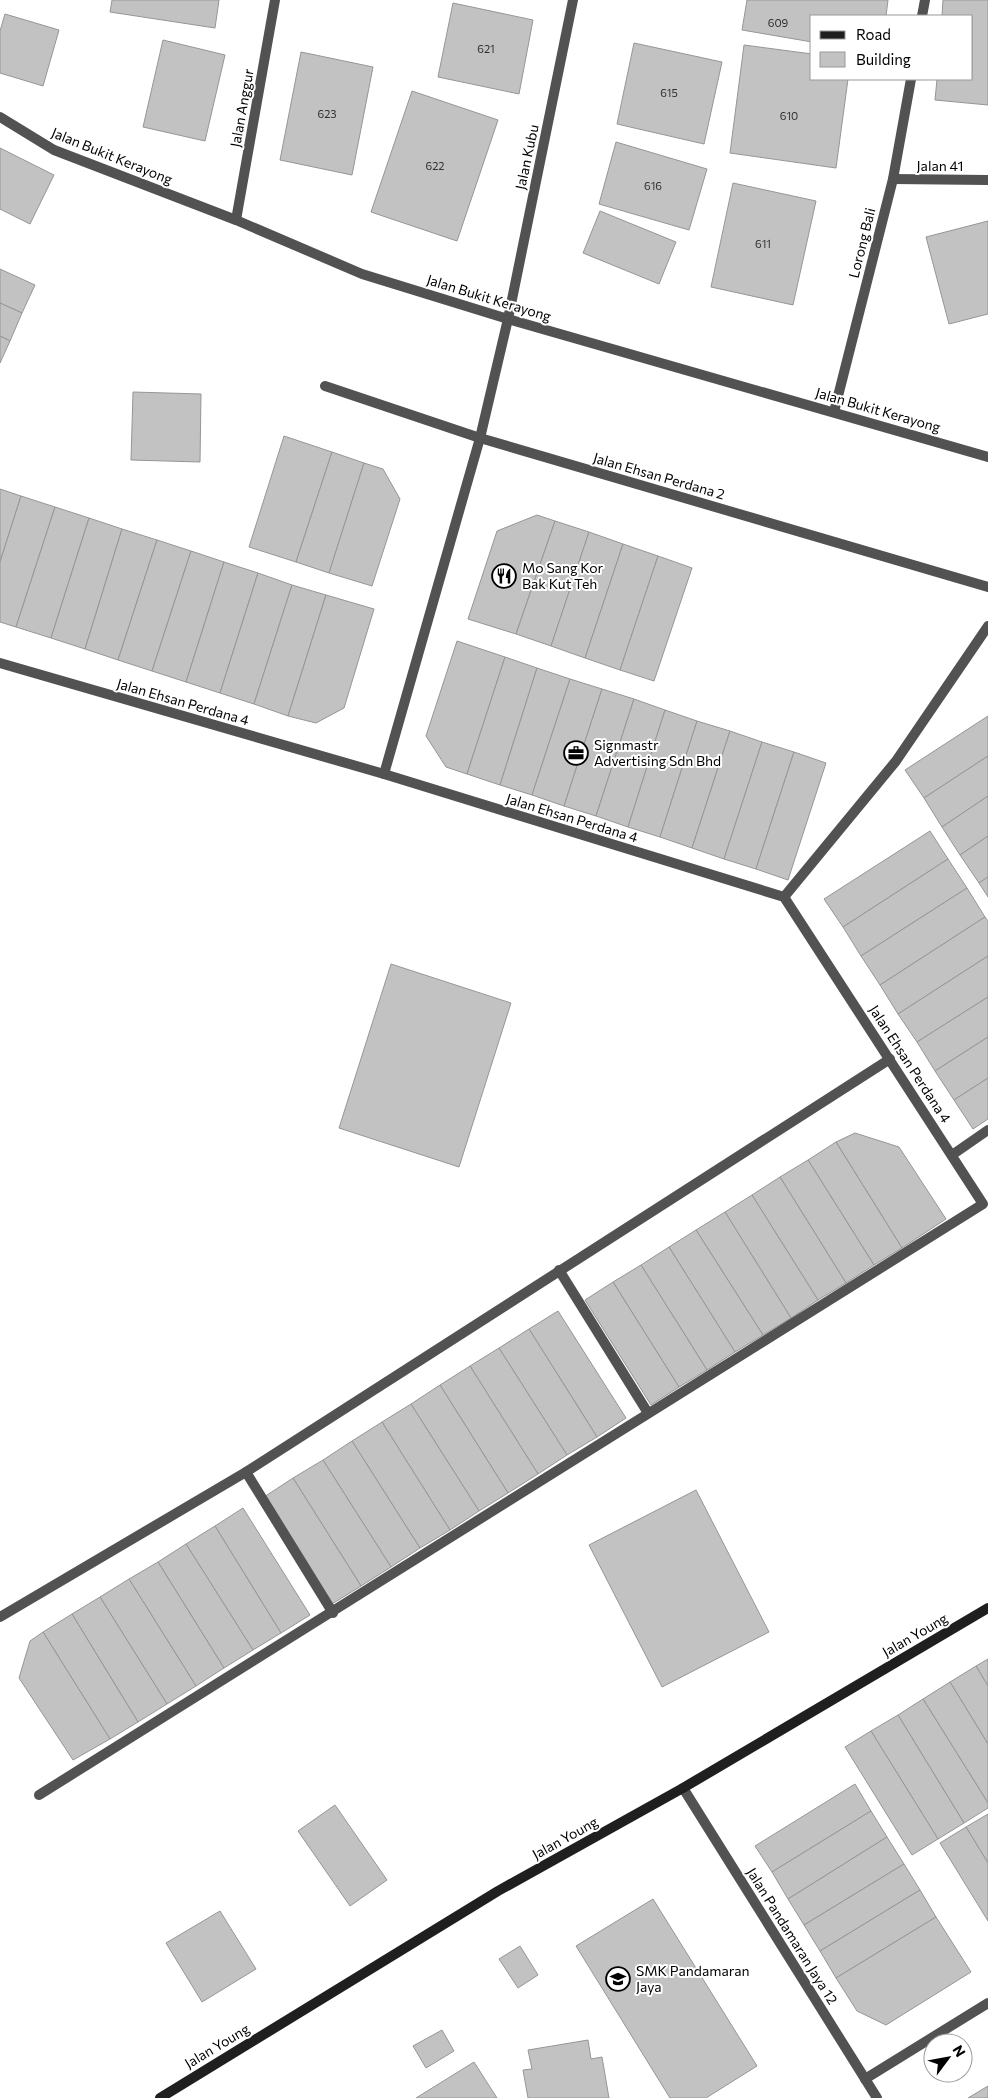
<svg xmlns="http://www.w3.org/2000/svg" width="988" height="2098" font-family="Commissioner,sans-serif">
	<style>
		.building { fill: #c2c2c2; stroke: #969696 }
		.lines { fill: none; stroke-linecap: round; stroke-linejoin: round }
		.lane { stroke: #525252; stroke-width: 10 }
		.street { stroke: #525252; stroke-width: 10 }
		.secondary { stroke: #1f1f1f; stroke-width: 10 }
		.labels { text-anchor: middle; stroke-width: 4; stroke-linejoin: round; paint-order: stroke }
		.number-label { font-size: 11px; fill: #303030 }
		.street-label { font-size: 14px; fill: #000; stroke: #fff }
		.poi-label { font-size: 14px; fill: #000; stroke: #fff; text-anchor: start }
	</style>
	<rect width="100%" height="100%" fill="#fff"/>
	<!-- building -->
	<g class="building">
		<path d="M112,0H219L215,28L110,12Z"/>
		<path d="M747,0H888L886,16H812V42L742,30Z"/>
		<path d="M943,0H988V105L935,100L937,79H972V16H942Z"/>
		<path d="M453,3L533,20L519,94L438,77Z"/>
		<path d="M5,14L59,30L43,86L0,73V31Z"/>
		<path d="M163,40L225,55L205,141L143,127Z"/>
		<path d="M634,43L722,62L704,144L617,124Z"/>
		<path d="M744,45L812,54V79H848L836,168L730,153Z"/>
		<path d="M301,52L373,67L352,175L280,160Z"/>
		<path d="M412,91L498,120L457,241L371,212Z"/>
		<path d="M616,142L707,169L689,230L599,204Z"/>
		<path d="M0,148L54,175L30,224L0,209Z"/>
		<path d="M733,183L816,201L793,305L711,287Z"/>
		<path d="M600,211L676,242L659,284L583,253Z"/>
		<path d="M988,221V314L949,324L926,237Z"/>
		<path d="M0,269L35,285L22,313L0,303Z"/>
		<path d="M0,303L22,313L10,341L0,336Z"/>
		<path d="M0,336L10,341L0,363Z"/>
		<path d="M133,392L201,394L200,462L131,460Z"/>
		<path d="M284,436L332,452L296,562L249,547Z"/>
		<path d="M332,452L364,463L329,573L296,562Z"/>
		<path d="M364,463L383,469L400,499L372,586L329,573Z"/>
		<path d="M0,489L21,496L0,562Z"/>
		<path d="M21,496L55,507L16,627L0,622V562Z"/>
		<path d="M55,507L89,518L51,638L16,627Z"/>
		<path d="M537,515L555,521L516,634L468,619L497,531Z"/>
		<path d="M89,518L122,529L85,649L51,638Z"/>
		<path d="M555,521L589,532L551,646L516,634Z"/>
		<path d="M122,529L157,540L118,660L85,649Z"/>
		<path d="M589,532L623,544L585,658L551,646Z"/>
		<path d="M157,540L191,551L152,671L118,660Z"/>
		<path d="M623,544L658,556L620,670L585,658Z"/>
		<path d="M191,551L224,562L186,682L152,671Z"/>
		<path d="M658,556L692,568L654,681L620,670Z"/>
		<path d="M224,562L258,573L220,693L186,682Z"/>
		<path d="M258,573L292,585L254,704L220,693Z"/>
		<path d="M292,585L326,595L288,716L254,704Z"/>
		<path d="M326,595L374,609L344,708L316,723L288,716Z"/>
		<path d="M457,641L505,657L467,774L446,767L426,736Z"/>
		<path d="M505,657L537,668L500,785L467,774Z"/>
		<path d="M537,668L570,679L532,795L500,785Z"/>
		<path d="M570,679L602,689L564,806L532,795Z"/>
		<path d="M602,689L634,699L596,816L564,806Z"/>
		<path d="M634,699L665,710L628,827L596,816Z"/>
		<path d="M665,710L697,721L660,837L628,827Z"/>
		<path d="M988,716V756L924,798L905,770Z"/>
		<path d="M697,721L730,731L692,848L660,837Z"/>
		<path d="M730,731L762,742L724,859L692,848Z"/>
		<path d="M762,742L794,752L756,869L724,859Z"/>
		<path d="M794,752L826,763L788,880L756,869Z"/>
		<path d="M988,756V796L942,827L924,798Z"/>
		<path d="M988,796V836L960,855L942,827Z"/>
		<path d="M930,831L948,859L843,927L824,899Z"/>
		<path d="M988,836V877L979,883L960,855Z"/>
		<path d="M948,859L967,888L861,956L843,927Z"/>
		<path d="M988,877V897L979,883Z"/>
		<path d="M967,888L985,917L880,985L861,956Z"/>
		<path d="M985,917L988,921V956L898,1014L880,985Z"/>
		<path d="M988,956V997L917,1042L898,1014Z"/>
		<path d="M391,964L511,1003L459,1167L339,1128Z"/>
		<path d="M988,997V1037L935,1071L917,1042Z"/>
		<path d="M988,1037V1078L954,1100L935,1071Z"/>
		<path d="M988,1078V1119L973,1129L954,1100Z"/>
		<path d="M855,1133L899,1147L946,1219L902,1248L836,1142Z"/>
		<path d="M836,1142L902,1248L874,1265L808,1160Z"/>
		<path d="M808,1160L874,1265L846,1283L780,1177Z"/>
		<path d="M780,1177L846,1283L818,1300L752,1195Z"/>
		<path d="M752,1195L818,1300L791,1318L725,1212Z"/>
		<path d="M725,1212L791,1318L763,1335L696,1230Z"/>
		<path d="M696,1230L763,1335L735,1352L669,1247Z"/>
		<path d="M669,1247L735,1352L707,1370L641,1265Z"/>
		<path d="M641,1265L707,1370L679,1387L613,1282Z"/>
		<path d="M613,1282L679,1387L651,1405L585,1300Z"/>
		<path d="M558,1311L626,1418L597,1437L529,1329Z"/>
		<path d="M529,1329L597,1437L567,1455L499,1348Z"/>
		<path d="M499,1348L567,1455L538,1474L470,1366Z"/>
		<path d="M470,1366L538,1474L508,1493L440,1385Z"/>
		<path d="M440,1385L508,1493L479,1511L411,1404Z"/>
		<path d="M411,1404L479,1511L450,1530L382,1422Z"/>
		<path d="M382,1422L450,1530L420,1548L352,1441Z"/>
		<path d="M352,1441L420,1548L391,1567L323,1460Z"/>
		<path d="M323,1460L391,1567L361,1586L293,1478Z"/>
		<path d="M293,1478L361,1586L332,1604L264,1497Z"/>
		<path d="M696,1490L769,1632L662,1687L589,1545Z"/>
		<path d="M243,1508L310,1615L281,1633L215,1526Z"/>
		<path d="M215,1526L281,1633L253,1650L186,1544Z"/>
		<path d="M186,1544L253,1650L224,1668L158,1562Z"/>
		<path d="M158,1562L224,1668L196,1686L129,1579Z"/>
		<path d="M129,1579L196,1686L167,1704L100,1597Z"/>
		<path d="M100,1597L167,1704L138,1722L72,1614Z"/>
		<path d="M72,1614L138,1722L110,1739L43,1632Z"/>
		<path d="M43,1632L110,1739L73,1760L19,1678L30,1641Z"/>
		<path d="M988,1659V1686L976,1666Z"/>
		<path d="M976,1666L988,1686V1744L950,1682Z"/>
		<path d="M950,1682L988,1744V1803L923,1699Z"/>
		<path d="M923,1699L988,1803V1808L964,1823L898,1715Z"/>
		<path d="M898,1715L964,1823L938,1839L871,1731Z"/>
		<path d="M871,1731L938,1839L912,1855L845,1747Z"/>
		<path d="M855,1784L871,1811L772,1872L755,1846Z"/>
		<path d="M335,1805L387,1880L350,1906L298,1831Z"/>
		<path d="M871,1811L887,1837L788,1899L772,1872Z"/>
		<path d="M988,1814V1863L966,1827Z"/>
		<path d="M966,1827L988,1863V1921L940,1843Z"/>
		<path d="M887,1837L904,1864L804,1925L788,1899Z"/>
		<path d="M904,1864L920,1890L820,1951L804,1925Z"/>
		<path d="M920,1890L936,1917L836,1978L820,1951Z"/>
		<path d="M653,1899L757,2066L706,2098H670L576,1946Z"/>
		<path d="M220,1911L256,1969L202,2002L166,1943Z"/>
		<path d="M936,1917L971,1972L886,2025L857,2011L836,1978Z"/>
		<path d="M520,1946L538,1975L518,1988L499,1959Z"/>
		<path d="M442,2030L454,2051L426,2068L413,2046Z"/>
		<path d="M588,2040L591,2059L602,2057L609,2098H528L523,2070L532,2069L528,2050Z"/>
		<path d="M474,2062L497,2098H416Z"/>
		<path d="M988,2086V2098H968Z"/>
	</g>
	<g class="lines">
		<!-- lane -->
		<g class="lane">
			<path d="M325,386L480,438L988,587"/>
			<path d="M0,663L384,774L784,897L983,1204L39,1795"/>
			<path d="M384,774L480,438L508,319"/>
			<path d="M784,897L896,761L988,626"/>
			<path d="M952,1155L988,1130"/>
			<path d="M559,1270L648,1413"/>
			<path d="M246,1472L333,1613"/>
			<path d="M0,1617L246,1472L890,1059"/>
		</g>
		<!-- street -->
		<g class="street">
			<path d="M922,16L925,0"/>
			<path d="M0,117L54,150L236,220L362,274L508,319L988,457"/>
			<path d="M893,179L988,180"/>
			<path d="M236,220L275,0"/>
			<path d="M508,319L573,0"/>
			<path d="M834,412L893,179L911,79"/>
			<path d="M683,1788L877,2098"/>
			<path d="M865,2079L988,2003"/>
		</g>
		<!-- secondary -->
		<path class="secondary" d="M160,2098L498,1891L683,1788L988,1608"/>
	</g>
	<!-- icons -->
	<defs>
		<g id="restaurant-ring" transform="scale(1.25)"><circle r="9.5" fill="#fff" stroke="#000" stroke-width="1.5"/><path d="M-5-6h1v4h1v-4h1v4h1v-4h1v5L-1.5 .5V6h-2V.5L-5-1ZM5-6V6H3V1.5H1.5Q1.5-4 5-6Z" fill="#000"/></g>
		<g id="office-ring" transform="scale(1.25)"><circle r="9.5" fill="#fff" stroke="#000" stroke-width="1.5"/><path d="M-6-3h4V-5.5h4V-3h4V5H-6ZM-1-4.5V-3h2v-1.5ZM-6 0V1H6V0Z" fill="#000"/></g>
		<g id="school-ring" transform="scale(1.25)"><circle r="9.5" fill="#fff" stroke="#000" stroke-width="1.5"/><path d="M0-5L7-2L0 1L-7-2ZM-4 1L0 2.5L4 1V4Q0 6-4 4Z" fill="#000"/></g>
	</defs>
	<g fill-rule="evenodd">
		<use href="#restaurant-ring" x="504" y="576"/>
		<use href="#office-ring" x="576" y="753"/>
		<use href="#school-ring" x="618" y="1979"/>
	</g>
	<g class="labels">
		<!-- number labels -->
		<g class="number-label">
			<text x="778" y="27">609</text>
			<text x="486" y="53">621</text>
			<text x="669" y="97">615</text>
			<text x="327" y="118">623</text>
			<text x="789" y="120">610</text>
			<text x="435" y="170">622</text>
			<text x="653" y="190">616</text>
			<text x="763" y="248">611</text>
		</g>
		<!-- street labels -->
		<g class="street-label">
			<text transform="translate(242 108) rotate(-80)" y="5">Jalan Anggur</text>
			<text transform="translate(112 156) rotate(22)" y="5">Jalan Bukit Kerayong</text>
			<text transform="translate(527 157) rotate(-78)" y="5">Jalan Kubu</text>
			<text x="940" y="171">Jalan 41</text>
			<text transform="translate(862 243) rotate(-76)" y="5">Lorong Bali</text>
			<text transform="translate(489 298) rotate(17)" y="5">Jalan Bukit Kerayong</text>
			<text transform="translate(878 410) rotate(16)" y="5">Jalan Bukit Kerayong</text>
			<text transform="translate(659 476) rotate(16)" y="5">Jalan Ehsan Perdana 2</text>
			<text transform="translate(183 702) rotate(16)" y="5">Jalan Ehsan Perdana 4</text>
			<text transform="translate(572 818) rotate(17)" y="5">Jalan Ehsan Perdana 4</text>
			<text transform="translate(910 1064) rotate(57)" y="5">Jalan Ehsan Perdana 4</text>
			<text transform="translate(915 1635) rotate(-30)" y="5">Jalan Young</text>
			<text transform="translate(565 1838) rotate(-29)" y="5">Jalan Young</text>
			<text transform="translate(792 1936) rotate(58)" y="5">Jalan Pandamaran Jaya 12</text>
			<text transform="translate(217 2046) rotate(-31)" y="5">Jalan Young</text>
		</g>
		<!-- poi labels -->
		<g class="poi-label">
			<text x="522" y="573">Mo Sang Kor<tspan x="522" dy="16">Bak Kut Teh</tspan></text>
			<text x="594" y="750">Signmastr<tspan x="594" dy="16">Advertising Sdn Bhd</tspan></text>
			<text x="636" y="1976">SMK Pandamaran<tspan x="636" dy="16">Jaya</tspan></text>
		</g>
	</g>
	<!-- legend -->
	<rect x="810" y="15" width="162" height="65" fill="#ffffff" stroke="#999999"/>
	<rect x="820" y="31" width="25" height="8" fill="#1f1f1f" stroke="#999999"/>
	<text x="856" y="40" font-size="15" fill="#000000">Road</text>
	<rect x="820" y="52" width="25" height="15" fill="#c2c2c2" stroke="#999999"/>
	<text x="856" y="65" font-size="15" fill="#000000">Building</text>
	<!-- north arrow -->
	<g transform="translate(948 2058) rotate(58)"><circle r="24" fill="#ffffff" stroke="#999999"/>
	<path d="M0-4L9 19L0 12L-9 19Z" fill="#000000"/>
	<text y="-8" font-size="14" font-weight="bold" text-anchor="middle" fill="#000000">N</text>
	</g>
</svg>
